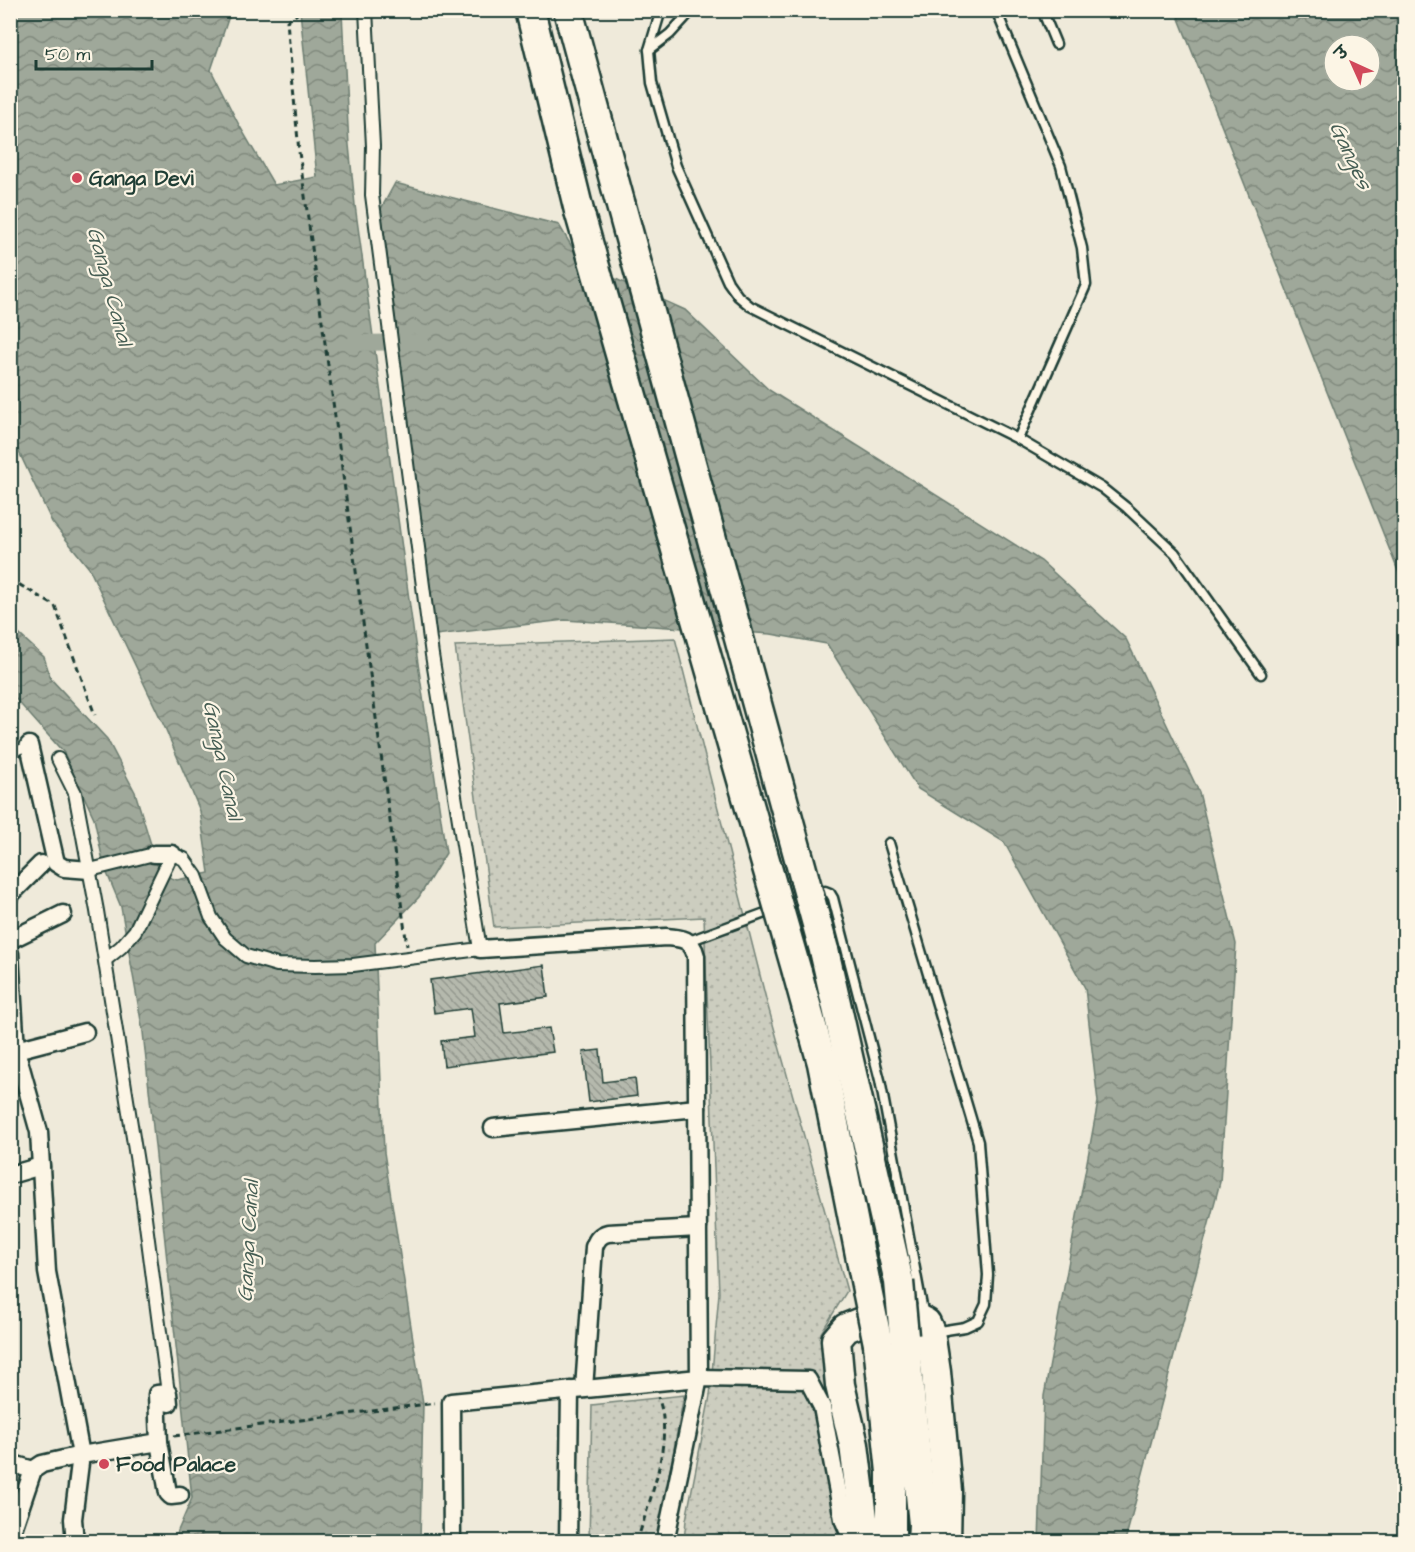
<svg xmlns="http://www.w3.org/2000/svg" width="1415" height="1552" font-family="'Architects Daughter','Playpen Sans Deva',sans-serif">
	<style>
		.grass { fill: url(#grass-dots); stroke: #76857a; stroke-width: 1.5 }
		.water { fill: url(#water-waves); stroke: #6c7d71; stroke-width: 1.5; fill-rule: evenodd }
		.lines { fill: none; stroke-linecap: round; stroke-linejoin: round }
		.canal { stroke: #9fa89a; stroke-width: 16 }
		.building { fill: url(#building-back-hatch); stroke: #1f3d34; stroke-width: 1.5 }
		.service-casing { stroke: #1f3d34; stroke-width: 13 }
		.pedestrian-casing { stroke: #1f3d34; stroke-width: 16 }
		.minor-casing { stroke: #1f3d34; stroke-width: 21 }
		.trunk-casing { stroke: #1f3d34; stroke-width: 33 }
		.path { stroke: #1f3d34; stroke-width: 3; stroke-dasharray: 6 4.5; stroke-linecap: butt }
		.service { stroke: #fcf5e5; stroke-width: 8 }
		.pedestrian { stroke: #fcf5e5; stroke-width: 12 }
		.minor { stroke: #fcf5e5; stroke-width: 16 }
		.trunk { stroke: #fcf5e5; stroke-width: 28 }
		.trunk-bridge-casing { stroke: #1f3d34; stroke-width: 33; stroke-linecap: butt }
		.trunk-bridge { stroke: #fcf5e5; stroke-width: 28 }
		.poi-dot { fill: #d1495b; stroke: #fcf5e5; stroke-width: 2 }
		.labels { text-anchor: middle; stroke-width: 4.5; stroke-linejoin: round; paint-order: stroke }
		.poi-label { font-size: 21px; font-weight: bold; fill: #1f3d34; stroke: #fcf5e5; text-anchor: start }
		.water-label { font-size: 22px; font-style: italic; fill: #455d53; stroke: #fcf5e5 }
	</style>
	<defs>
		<pattern id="grass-dots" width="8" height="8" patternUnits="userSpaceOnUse" patternTransform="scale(1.5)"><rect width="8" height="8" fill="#cccdbf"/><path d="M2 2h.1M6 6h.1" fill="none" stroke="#afb1a5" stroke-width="1.8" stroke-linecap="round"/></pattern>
		<pattern id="water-waves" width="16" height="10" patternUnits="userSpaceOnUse" patternTransform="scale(1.5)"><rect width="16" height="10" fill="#9fa89a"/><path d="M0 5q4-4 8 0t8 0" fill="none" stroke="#818a7e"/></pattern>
		<pattern id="building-back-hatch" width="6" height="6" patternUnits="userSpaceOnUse" patternTransform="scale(1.5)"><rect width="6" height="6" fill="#b5b9ad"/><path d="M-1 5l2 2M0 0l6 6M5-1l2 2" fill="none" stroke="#93988e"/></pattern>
	</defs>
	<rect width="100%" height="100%" fill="#efeada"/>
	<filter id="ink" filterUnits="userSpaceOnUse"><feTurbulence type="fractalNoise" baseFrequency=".0167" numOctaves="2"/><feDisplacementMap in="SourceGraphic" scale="12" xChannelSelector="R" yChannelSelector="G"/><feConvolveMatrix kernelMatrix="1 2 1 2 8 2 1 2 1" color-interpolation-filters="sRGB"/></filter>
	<g filter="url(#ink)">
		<!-- grass -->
		<g class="grass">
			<path d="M675,638L766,999L847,1291L821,1333L850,1541H684L686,1520L710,1396L719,1293L704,917L494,927L455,646Z"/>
			<path d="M684,1395L657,1541L589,1542L592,1405Z"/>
		</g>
		<!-- water -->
		<g class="water">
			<path d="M11,11H236L228,19L211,70L239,125L274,185L317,177L300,11H341L342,13L349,145L355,205L415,643L446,853L419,897L375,943L384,1152L423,1404L420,1541H179L177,1533L192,1498L143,1032L121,907L104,866L94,818L64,753L15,698L11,696V627L44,657L51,679L107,739L135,792L160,874L177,880L209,873L200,811L166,730L89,568L52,522L11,435Z"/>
			<path d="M1176,11H1404V586ZM1334,45H1370V81H1334Z"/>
			<path d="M395,183L559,225L582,264L685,310L769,390L1041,561L1126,639L1199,792L1236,944L1220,1182L1125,1541H1039L1044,1396L1098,1102L1085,988L1004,842L918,789L827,644L771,634L565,620L436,635L381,209Z"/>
		</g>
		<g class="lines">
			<!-- canal -->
			<path class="canal" d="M354,343L421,342"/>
		</g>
		<!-- building -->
		<g class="building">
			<path d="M544,965L548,997L500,1003L504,1033L549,1028L553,1052L444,1066L441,1041L475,1037L471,1008L434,1013L430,980Z"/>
			<path d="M600,1050L603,1082L635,1078L637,1096L589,1102L583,1052Z"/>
		</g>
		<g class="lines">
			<!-- service casing -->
			<g class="service-casing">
				<g id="service">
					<path d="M661,10L649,50L652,83L676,166L728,282L738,296L750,306L1018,439L1102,488L1127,508L1175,553L1261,674"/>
					<path d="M996,10L1061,166L1082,248L1086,285L1018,439"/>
					<path d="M1042,10L1056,44"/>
					<path d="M649,50L670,34L692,10"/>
					<path d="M10,754L29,745"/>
					<path d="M889,843L978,1142L988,1275L986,1304L978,1321L965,1327L933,1332"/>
					<path d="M689,941L825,891L830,893L833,898L880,1080L924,1317"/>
				</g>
			</g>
			<!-- pedestrian casing -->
			<g class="pedestrian-casing">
				<g id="pedestrian">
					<path d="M58,759L75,793L97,911L142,1194L168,1393"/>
					<path d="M90,870L154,854"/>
					<path d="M105,960L121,947L135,931L172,854L184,859L196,876L211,917L225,938L246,956L277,965L315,966L353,965L480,949L432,655L372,195L373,146L366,10"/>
				</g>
			</g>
			<!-- minor casing -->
			<g class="minor-casing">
				<g id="minor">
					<path d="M29,745L56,863L64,868L90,870"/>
					<path d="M154,854H172"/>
					<path d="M10,895L41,864"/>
					<path d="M10,940L63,914"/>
					<path d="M480,949L666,937C682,938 692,939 696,956L699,1378L665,1542"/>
					<path d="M10,953L16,1050L39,1132L47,1272L81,1455L42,1464L33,1470L10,1538"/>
					<path d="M16,1050L85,1032"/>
					<path d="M493,1128L697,1108"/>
					<path d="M10,1175L41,1166"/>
					<path d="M584,1389L594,1247C597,1239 600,1235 608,1233L698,1228"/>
					<path d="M159,1442L168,1493L171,1496L180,1495"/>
					<path d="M10,1463L33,1470"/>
					<path d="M75,1542L73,1519L81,1455L159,1442L157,1394L168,1393L169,1403"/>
					<path d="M452,1542L451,1402L699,1378L808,1380L822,1407L843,1519L853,1542"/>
					<path d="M568,1542L570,1390"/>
				</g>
			</g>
			<!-- trunk casing -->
			<g class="trunk-casing">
				<g id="trunk">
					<path d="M530,10L579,211"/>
					<path d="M568,10L620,202"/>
					<path d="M824,950L899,1282"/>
					<path d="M797,972L822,1063L867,1290"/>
					<path d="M904,1336L923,1524L922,1542"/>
					<path d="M878,1344L891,1472V1542"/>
					<path d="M866,1542L854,1445L840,1385L836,1340L846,1328L861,1322L918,1319L926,1323L930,1332L936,1372L947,1491L946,1542"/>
				</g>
			</g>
			<!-- path -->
			<g class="path">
				<path d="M352,11L300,12L287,21L299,152L407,946"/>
				<path d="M10,579L55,606L95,715"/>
				<path d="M174,1436L435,1403"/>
				<path d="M637,1542C649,1500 675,1440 658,1397"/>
			</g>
			<!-- service -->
			<use href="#service" class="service"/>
			<!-- pedestrian -->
			<use href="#pedestrian" class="pedestrian"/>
			<!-- minor -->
			<use href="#minor" class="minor"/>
			<!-- trunk -->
			<use href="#trunk" class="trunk"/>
			<!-- trunk-bridge casing -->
			<g class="trunk-bridge-casing">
				<g id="trunk-bridge">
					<path d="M620,202L824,950"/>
					<path d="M579,211L797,972"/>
					<path d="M899,1282L904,1336"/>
					<path d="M867,1290L878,1344"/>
				</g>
			</g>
			<!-- trunk-bridge -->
			<use href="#trunk-bridge" class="trunk-bridge"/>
		</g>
	</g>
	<!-- markers -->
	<g class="poi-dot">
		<circle cx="77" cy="178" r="6"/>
		<circle cx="104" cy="1464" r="6"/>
	</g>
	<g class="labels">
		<!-- poi labels -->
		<g class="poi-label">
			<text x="89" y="185">Ganga Devi</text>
			<text x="116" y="1471">Food Palace</text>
		</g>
		<!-- water labels -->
		<g class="water-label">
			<text transform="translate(1352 155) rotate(65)" y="8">Ganges</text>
			<text transform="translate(111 286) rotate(75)" y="8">Ganga Canal</text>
			<text transform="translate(224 760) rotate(78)" y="8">Ganga Canal</text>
			<text transform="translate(247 1241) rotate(-87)" y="8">Ganga Canal</text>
		</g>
	</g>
	<!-- margin -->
	<rect width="1415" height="1552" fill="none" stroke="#fcf5e5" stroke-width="36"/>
	<rect x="18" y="18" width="1379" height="1516" fill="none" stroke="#1f3d34" stroke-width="2" filter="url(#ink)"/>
	<!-- north arrow -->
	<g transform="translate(1352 63) rotate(315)"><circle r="28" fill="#fcf5e5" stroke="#a4ab9e" stroke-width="1.5"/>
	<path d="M0-4.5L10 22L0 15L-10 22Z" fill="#d1495b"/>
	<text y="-9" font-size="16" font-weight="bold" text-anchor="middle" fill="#1f3d34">उ</text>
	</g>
	<!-- scale -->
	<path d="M36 60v9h116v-9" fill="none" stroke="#1f3d34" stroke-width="3"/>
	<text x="45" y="60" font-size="18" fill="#1f3d34" stroke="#fcf5e5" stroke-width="4.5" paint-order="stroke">50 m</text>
</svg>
